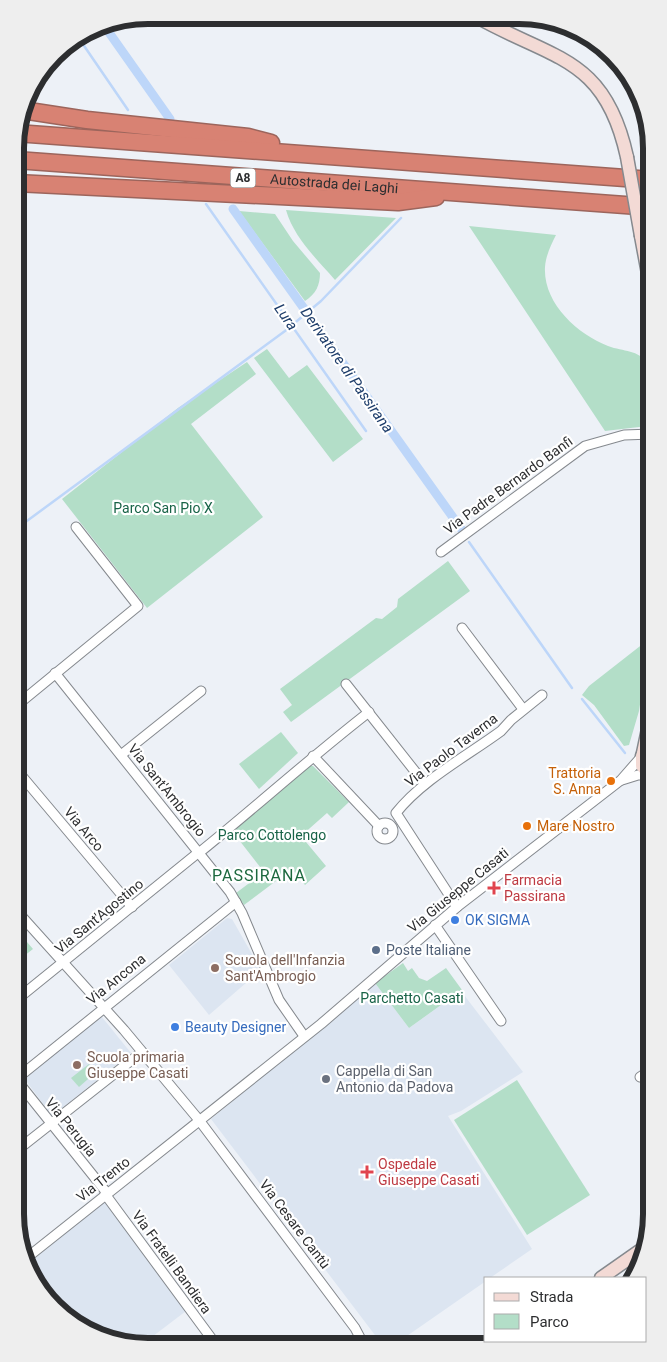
<svg xmlns="http://www.w3.org/2000/svg" width="667" height="1362" font-family="Roboto,sans-serif">
	<style>
		.built { fill: #dce5f1 }
		.green { fill: #b3dec8 }
		.lines { fill: none; stroke-linecap: round; stroke-linejoin: round }
		.stream { stroke: #bdd6f9; stroke-width: 2.5 }
		.canal { stroke: #bdd6f9; stroke-width: 9 }
		.street-casing { stroke: #85898e; stroke-width: 11 }
		.secondary-casing { stroke: #85898e; stroke-width: 15 }
		.highway-casing { stroke: #9c655c; stroke-width: 19 }
		.street { stroke: #fff; stroke-width: 9 }
		.secondary { stroke: #f3dad5; stroke-width: 12 }
		.highway { stroke: #d88273; stroke-width: 16 }
		.secondary-bridge-casing { stroke: #85898e; stroke-width: 15; stroke-linecap: butt }
		.secondary-bridge { stroke: #f3dad5; stroke-width: 12 }
		.food-dot { fill: #e8710a; stroke: #fff; stroke-width: 2 }
		.health-dot { fill: #e0444e; stroke: #fff; stroke-width: 2 }
		.shop-dot { fill: #3f7fe0; stroke: #fff; stroke-width: 2 }
		.service-dot { fill: #5c6f8a; stroke: #fff; stroke-width: 2 }
		.education-dot { fill: #8d6e63; stroke: #fff; stroke-width: 2 }
		.worship-dot { fill: #6b7280; stroke: #fff; stroke-width: 2 }
		.labels { text-anchor: middle; stroke-width: 4.5; stroke-linejoin: round; paint-order: stroke }
		.shield { fill: #fff; stroke: #6c6d6e; stroke-width: 1 }
		.shield-label { font-size: 12px; font-weight: bold; fill: #2d2e30 }
		.street-label { font-size: 14px; fill: #2d2e30; stroke: #fff }
		.park-label { font-size: 14px; fill: #186347; stroke: #fff }
		.food-label { font-size: 14px; fill: #c56008; stroke: #fff; text-anchor: end }
		.health-label { font-size: 14px; fill: #be3a42; stroke: #fff; text-anchor: start }
		.shop-label { font-size: 14px; fill: #366cbe; stroke: #fff; text-anchor: start }
		.service-label { font-size: 14px; fill: #4e5e75; stroke: #fff; text-anchor: start }
		.education-label { font-size: 14px; fill: #785e54; stroke: #fff; text-anchor: start }
		.worship-label { font-size: 14px; fill: #5b616d; stroke: #fff; text-anchor: start }
		.water-label { font-size: 15px; font-style: italic; fill: #1f3e6b; stroke: #fff }
		.quarter-label { font-size: 16px; letter-spacing: 1px; fill: #1c683e; stroke: #fff }
		.rim { fill: none; stroke: #2d2e30; stroke-width: 6 }
	</style>
	<rect width="100%" height="100%" fill="#edf1f7"/>
	<!-- built -->
	<g class="built">
		<path d="M227,918L232,919L261,970L209,1015L169,965Z"/>
		<path d="M375,983L409,1028L461,991L523,1072L461,1111L448,1116L532,1249L490,1278H486V1281L391,1347H384L211,1119Z"/>
		<path d="M101,1016L131,1053L52,1116L24,1078Z"/>
		<path d="M105,1202L186,1311L140,1346H130L60,1314L27,1264Z"/>
	</g>
	<!-- green -->
	<g class="green">
		<path d="M286,210L396,218L335,280C317,259 294,238 286,210Z"/>
		<path d="M239,211L275,214L293,241L320,273C320,285 316,294 305,301Z"/>
		<path d="M469,226L556,235C551,245 546,255 545,267C543,303 577,334 608,346C624,352 638,349 648,364C656,377 652,413 652,428L639,427L605,431Z"/>
		<path d="M267,349L289,378L307,365L363,439L333,462L254,358Z"/>
		<path d="M247,362L256,374L191,424L263,517L147,608L62,499L178,408Z"/>
		<path d="M448,561L470,591L291,722L283,712L292,705L280,689L376,618L382,619L397,607L398,599Z"/>
		<path d="M644,643L649,646L639,711L629,745L624,746L594,705L582,695L589,686Z"/>
		<path d="M281,732L298,753L259,789L239,764Z"/>
		<path d="M310,766H313L349,802L332,818L327,813L301,836L326,866L305,885L292,869L244,905L236,893L264,872L232,831Z"/>
		<path d="M15,928L33,949L15,963Z"/>
		<path d="M403,963L408,971L412,968L419,978L427,981L446,968L462,990L409,1028L375,983Z"/>
		<path d="M89,1064L96,1072L79,1087L71,1078Z"/>
		<path d="M517,1080L590,1195L527,1235L454,1120Z"/>
	</g>
	<g class="lines">
		<!-- stream -->
		<g class="stream">
			<path d="M78,37L128,110"/>
			<path d="M206,204L366,431"/>
			<path d="M16,529L285,331L321,301L401,218"/>
			<path d="M469,542L572,688"/>
			<path d="M582,699L625,753"/>
		</g>
		<!-- canal -->
		<g class="canal">
			<path d="M103,24L170,119"/>
			<path d="M233,209L462,530"/>
		</g>
		<!-- street casing -->
		<g class="street-casing">
			<g id="street">
				<path d="M441,552L585,446L624,435L652,434"/>
				<path d="M462,628L523,709"/>
				<path d="M55,673L230,892L242,913L279,1000L304,1036"/>
				<path d="M346,684L425,784"/>
				<path d="M16,706L138,606L76,527"/>
				<path d="M121,755L201,691"/>
				<path d="M313,756L379,826"/>
				<path d="M15,768L132,907"/>
				<path d="M622,780L638,775H649"/>
				<circle cx="385" cy="831" r="8"/>
				<path d="M200,852C257,806 311,757 369,712"/>
				<path d="M457,907L396,813C422,780 467,756 501,731L511,720L542,695"/>
				<path d="M15,909L124,1030L199,1120L355,1328L365,1347"/>
				<path d="M435,925L501,1021"/>
				<path d="M15,1001L199,852"/>
				<path d="M640,1077L652,1069"/>
				<path d="M15,1078L107,1193"/>
				<path d="M15,1080L236,902"/>
				<path d="M15,1152L142,1052"/>
				<path d="M105,1194L217,1346"/>
				<path d="M24,1260L321,1024L457,907L621,780L642,756"/>
			</g>
		</g>
		<!-- secondary casing -->
		<g class="secondary-casing">
			<g id="secondary">
				<path d="M477,17C553,60 605,56 627,157"/>
				<path d="M641,236L652,295"/>
				<path d="M647,747L642,756V766L652,777"/>
				<path d="M643,753L652,710"/>
				<path d="M601,1278L641,1250"/>
				<path d="M500,1347L509,1341"/>
			</g>
		</g>
		<!-- highway casing -->
		<g class="highway-casing">
			<g id="highway">
				<path d="M22,110L87,120L248,137L271,143"/>
				<path d="M16,133L652,180"/>
				<path id="s1" d="M16,160L652,207"/>
				<path d="M16,183L398,202L436,197"/>
			</g>
		</g>
		<!-- street -->
		<use href="#street" class="street"/>
		<!-- secondary -->
		<use href="#secondary" class="secondary"/>
		<!-- highway -->
		<use href="#highway" class="highway"/>
		<!-- secondary-bridge casing -->
		<g class="secondary-bridge-casing">
			<path id="secondary-bridge" d="M627,157L641,236"/>
		</g>
		<!-- secondary-bridge -->
		<use href="#secondary-bridge" class="secondary-bridge"/>
	</g>
	<!-- markers -->
	<g class="food-dot">
		<circle cx="611" cy="781" r="5"/>
		<circle cx="527" cy="826" r="5"/>
	</g>
	<g class="health-dot">
		<path d="M491.5 880.5h5v5h5v5h-5v5h-5v-5h-5v-5h5z"/>
		<path d="M364.5 1164.5h5v5h5v5h-5v5h-5v-5h-5v-5h5z"/>
	</g>
	<g class="shop-dot">
		<circle cx="455" cy="920" r="5"/>
		<circle cx="175" cy="1027" r="5"/>
	</g>
	<circle class="service-dot" cx="376" cy="950" r="5"/>
	<g class="education-dot">
		<circle cx="215" cy="968" r="5"/>
		<circle cx="77" cy="1065" r="5"/>
	</g>
	<circle class="worship-dot" cx="326" cy="1079" r="5"/>
	<g class="labels">
		<!-- shield labels -->
		<rect class="shield" x="230.5" y="168.5" width="25" height="19" rx="4"/>
		<g class="shield-label">
			<text x="243" y="182">A8</text>
		</g>
		<!-- street labels -->
		<g class="street-label">
			<text dy="5" stroke="none"><textPath href="#s1" startOffset="319">Autostrada dei Laghi</textPath></text>
			<text transform="translate(508 485) rotate(-36)" y="5">Via Padre Bernardo Banfi</text>
			<text transform="translate(451 750) rotate(-37)" y="5">Via Paolo Taverna</text>
			<text transform="translate(167 790) rotate(51)" y="5">Via Sant'Ambrogio</text>
			<text transform="translate(84 829) rotate(50)" y="5">Via Arco</text>
			<text transform="translate(458 890) rotate(-39)" y="5">Via Giuseppe Casati</text>
			<text transform="translate(99 916) rotate(-39)" y="5">Via Sant'Agostino</text>
			<text transform="translate(116 979) rotate(-39)" y="5">Via Ancona</text>
			<text transform="translate(71 1127) rotate(51)" y="5">Via Perugia</text>
			<text transform="translate(103 1179) rotate(-38)" y="5">Via Trento</text>
			<text transform="translate(295 1224) rotate(53)" y="5">Via Cesare Cantù</text>
			<text transform="translate(172 1262) rotate(54)" y="5">Via Fratelli Bandiera</text>
		</g>
		<!-- park labels -->
		<g class="park-label">
			<text x="163" y="513">Parco San Pio X</text>
			<text x="272" y="840">Parco Cottolengo</text>
			<text x="412" y="1003">Parchetto Casati</text>
		</g>
		<!-- food labels -->
		<g class="food-label">
			<text x="601" y="778">Trattoria<tspan x="601" dy="16">S. Anna</tspan></text>
			<text x="537" y="831" text-anchor="start">Mare Nostro</text>
		</g>
		<!-- health labels -->
		<g class="health-label">
			<text x="504" y="885">Farmacia<tspan x="504" dy="16">Passirana</tspan></text>
			<text x="378" y="1169">Ospedale<tspan x="378" dy="16">Giuseppe Casati</tspan></text>
		</g>
		<!-- shop labels -->
		<g class="shop-label">
			<text x="465" y="925">OK SIGMA</text>
			<text x="185" y="1032">Beauty Designer</text>
		</g>
		<!-- service labels -->
		<g class="service-label">
			<text x="386" y="955">Poste Italiane</text>
		</g>
		<!-- education labels -->
		<g class="education-label">
			<text x="225" y="965">Scuola dell'Infanzia<tspan x="225" dy="16">Sant'Ambrogio</tspan></text>
			<text x="87" y="1062">Scuola primaria<tspan x="87" dy="16">Giuseppe Casati</tspan></text>
		</g>
		<!-- worship labels -->
		<g class="worship-label">
			<text x="336" y="1076">Cappella di San<tspan x="336" dy="16">Antonio da Padova</tspan></text>
		</g>
		<!-- water labels -->
		<g class="water-label">
			<text transform="translate(286 317) rotate(55)" y="5">Lura</text>
			<text transform="translate(347 370) rotate(55)" y="5">Derivatore di Passirana</text>
		</g>
		<!-- quarter labels -->
		<g class="quarter-label">
			<text x="259" y="881">PASSIRANA</text>
		</g>
	</g>
	<!-- crop -->
	<path d="M0 0H667V1362H0ZM148 24H519A124 124 0 0 1 643 148V1214A124 124 0 0 1 519 1338H148A124 124 0 0 1 24 1214V148A124 124 0 0 1 148 24Z" fill="#eee" fill-rule="evenodd"/>
	<path class="rim" d="M148 24H519A124 124 0 0 1 643 148V1214A124 124 0 0 1 519 1338H148A124 124 0 0 1 24 1214V148A124 124 0 0 1 148 24Z"/>
	<!-- legend -->
	<rect x="484" y="1277" width="162" height="65" fill="#ffffff" stroke="#ababac"/>
	<rect x="494" y="1293" width="25" height="8" fill="#f3dad5" stroke="#ababac"/>
	<text x="530" y="1302" font-size="15" fill="#2d2e30">Strada</text>
	<rect x="494" y="1314" width="25" height="15" fill="#b3dec8" stroke="#ababac"/>
	<text x="530" y="1327" font-size="15" fill="#2d2e30">Parco</text>
</svg>
